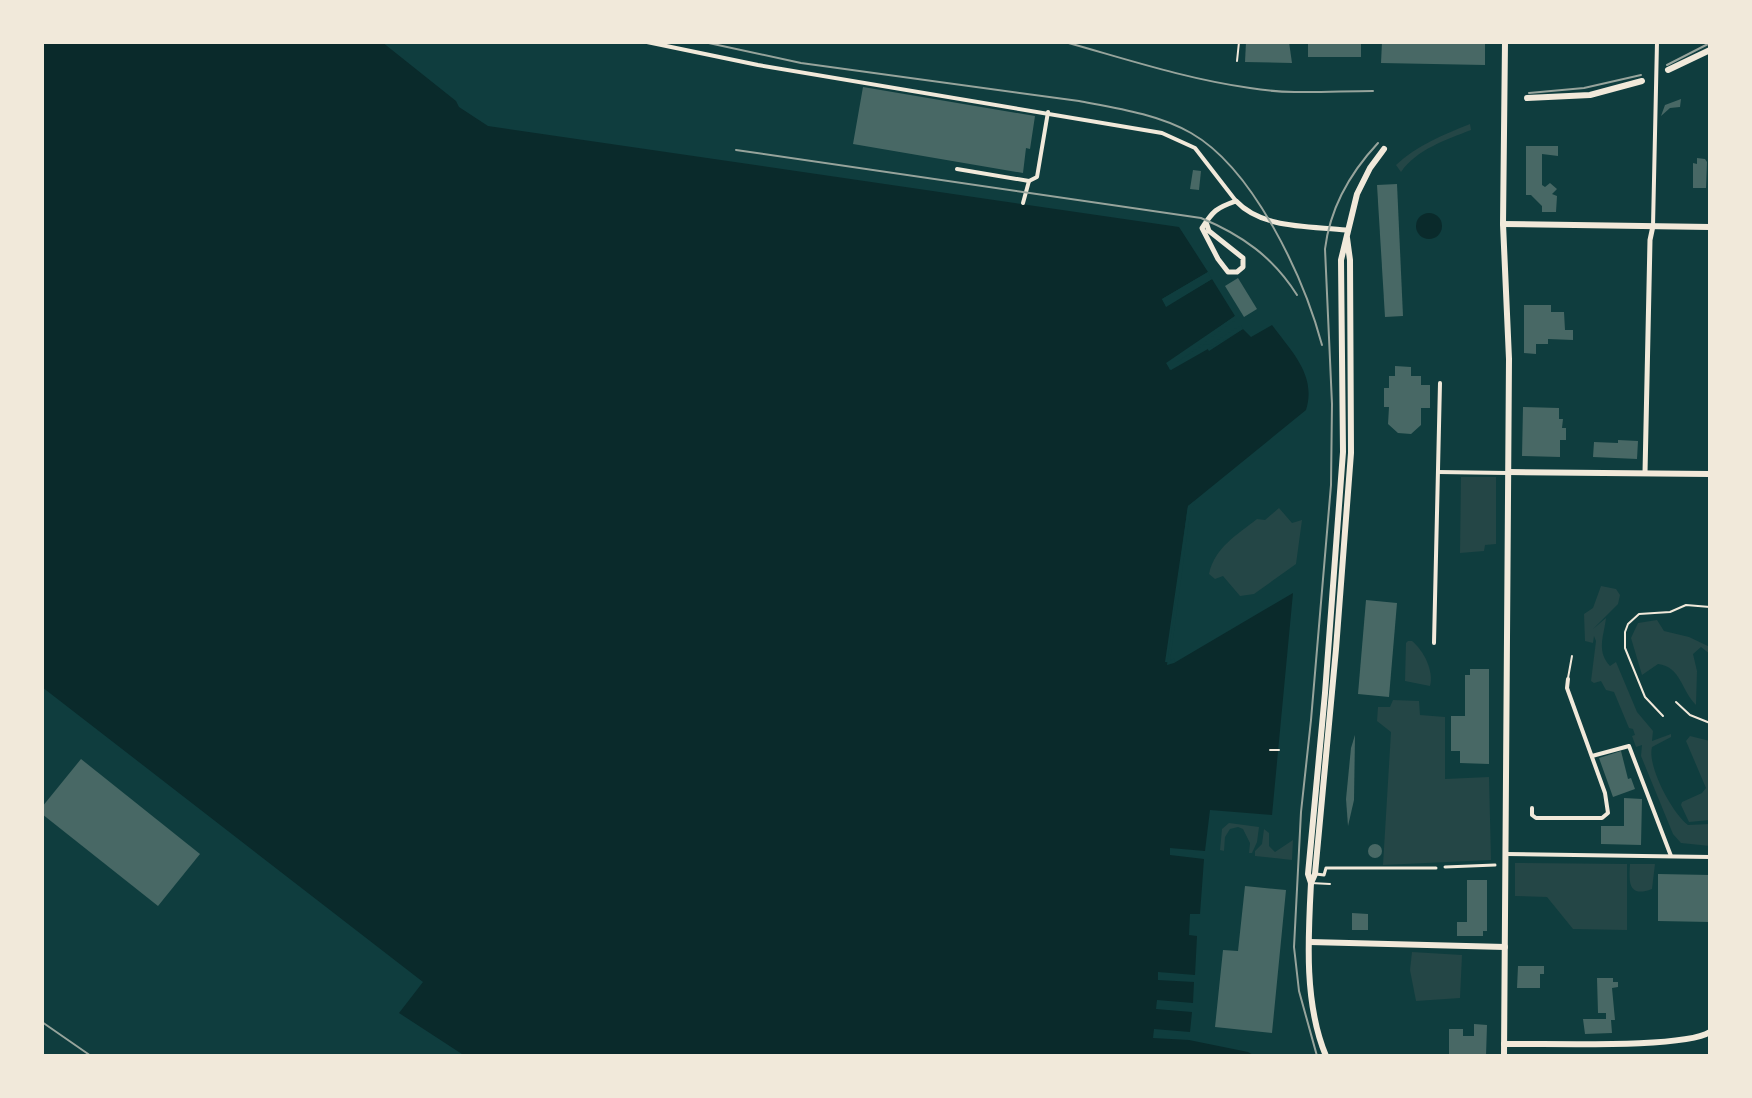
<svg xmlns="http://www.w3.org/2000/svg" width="1752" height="1098" font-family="'Libre Baskerville',serif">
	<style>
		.green { fill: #244646 }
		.water { fill: #0a2a2b }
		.pier { fill: #0f3d3e }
		.building { fill: #486865 }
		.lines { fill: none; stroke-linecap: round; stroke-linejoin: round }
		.path { stroke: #f1e9da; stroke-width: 2 }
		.service { stroke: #f1e9da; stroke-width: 2 }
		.pedestrian { stroke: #f1e9da; stroke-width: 3 }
		.minor { stroke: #f1e9da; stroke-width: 4 }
		.tertiary { stroke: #f1e9da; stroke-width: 5 }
		.secondary { stroke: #f1e9da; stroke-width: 6 }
		.primary { stroke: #f1e9da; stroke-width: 6 }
		.rail { stroke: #97a49c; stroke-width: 2 }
	</style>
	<rect width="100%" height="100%" fill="#0f3d3e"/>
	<!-- green -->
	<g class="green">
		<path d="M1470,124L1471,130C1446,140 1417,149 1401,172L1396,165C1417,145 1443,135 1470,124Z"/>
		<path d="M1461,477H1496V544L1485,545L1484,551L1460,553Z"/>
		<path d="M1279,508L1292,523L1302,520L1296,564L1254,594L1240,596L1223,576L1215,579L1209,574C1215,547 1237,535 1257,519L1265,520Z"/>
		<path d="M1601,586L1616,589L1620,595L1618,604L1593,629L1606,618C1604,636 1596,651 1610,666L1616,662L1637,712L1653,731L1652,741L1671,734V737L1652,747C1647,766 1672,813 1688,825L1710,824V846L1681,843L1673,834L1641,756L1642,745L1636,747L1632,736L1635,735L1633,729L1629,728L1614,692L1606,690L1601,681L1594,683L1591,681L1596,641L1594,636L1593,643L1585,641L1584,614L1593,608Z"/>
		<path d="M1657,620L1664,631L1689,637L1710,647V654L1701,647L1693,654L1697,671L1696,705C1681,690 1681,667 1658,664L1642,675L1631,638L1638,623Z"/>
		<path d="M1408,641H1412C1424,651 1434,671 1430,686L1405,681L1406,643Z"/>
		<path d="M1393,700L1419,701L1420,715L1445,717V779L1489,777L1491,860L1383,865L1391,732L1377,721L1378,707H1390Z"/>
		<path d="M1690,736L1710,741V820L1689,822L1681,805L1682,802L1702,793L1706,788L1686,741Z"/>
		<path d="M1229,823L1259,827L1257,842L1252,853H1249L1250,843L1243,829L1238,827L1230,829L1225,837L1224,851L1220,850L1222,829Z"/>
		<path d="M1264,829L1269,833V846L1275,852L1293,840L1292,860L1255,856V851L1262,844Z"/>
		<path d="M1515,863L1627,864V930L1573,929L1547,897L1515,896Z"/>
		<path d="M1630,864H1655L1652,889C1628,898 1629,882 1630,864Z"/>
		<path d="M1412,952L1462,955L1460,998L1416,1001L1410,970Z"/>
	</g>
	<!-- water -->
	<g class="water">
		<path d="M42,42H382L456,101L459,107L488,126L1179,227L1208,272L1162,299L1166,306L1212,279L1235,316L1167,364L1170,370L1207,348L1209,351L1243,329L1251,337L1272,325C1291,351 1317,375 1306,410L1188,506L1165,662L1174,663L1293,593L1272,815L1210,810L1205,851L1170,848V855L1204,859L1200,914H1190L1189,935L1197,936L1195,975L1158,972V980L1194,982L1193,1003L1157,1000L1156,1009L1192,1012L1190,1032L1154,1029L1153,1038L1189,1040L1248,1052L1255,1056H465L399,1013L423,982L42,687Z"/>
		<circle cx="1429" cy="226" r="13"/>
	</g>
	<!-- pier -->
	<g class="pier">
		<path d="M1208,272L1210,276L1168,301L1210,276L1212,279L1166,307L1162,299Z"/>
		<path d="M1235,316L1237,319L1177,362L1205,344L1210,345L1241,325L1243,329L1171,370L1166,363Z"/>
		<path d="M1196,500L1190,513L1170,661L1175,658L1174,663L1167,665L1187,512L1188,506Z"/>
	</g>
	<!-- building -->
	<g class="building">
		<path d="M1246,42H1289L1292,63L1245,62Z"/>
		<rect x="1308" y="42" width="53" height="15"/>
		<path d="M1382,42H1485V65L1381,63Z"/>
		<path d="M863,87L1035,116L1030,149L1026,148L1023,173L853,144Z"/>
		<path d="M1681,99L1680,107L1670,108L1661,116L1665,105Z"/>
		<path d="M1526,146H1558V156L1542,154V185L1545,187L1550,183L1557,189L1552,194L1557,196L1556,212H1542V206L1531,195H1526Z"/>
		<path d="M1697,158L1705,159L1707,162L1706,188H1693V163L1697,164Z"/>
		<path d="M1193,170L1201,171L1199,190L1190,189Z"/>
		<path d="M1397,184L1403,316L1385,317L1377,185Z"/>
		<path d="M1238,278L1257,309L1244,317L1225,286Z"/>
		<path d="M1524,305H1551V312H1564L1565,330H1573V340L1548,339V344H1536V354L1524,353Z"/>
		<path d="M1395,366L1411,367V376H1421V385H1430V408H1421V425L1411,434L1398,433L1388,424L1389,407H1384V388H1389V376H1395Z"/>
		<path d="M1523,407L1559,408V419H1563L1562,428H1566V440H1560V457L1522,456Z"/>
		<path d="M1618,440L1638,441L1637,459L1593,457L1594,442L1618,443Z"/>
		<path d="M1366,600L1397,603L1389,697L1358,694Z"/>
		<path d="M1470,669H1489V764L1460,763V751H1451V716H1465V675H1470Z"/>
		<path d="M1355,735L1354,800L1348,826L1346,799L1351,748Z"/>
		<path d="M1621,751L1628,779L1631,778L1635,789L1613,797L1599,758Z"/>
		<path d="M81,759L200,854L158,906L42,814V807Z"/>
		<path d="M1624,798L1642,799L1641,845L1601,844V826H1624Z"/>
		<circle cx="1375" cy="851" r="7"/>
		<path d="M1658,874L1710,875V922L1658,921Z"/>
		<path d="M1467,880H1487V931H1483V936H1457V922H1467Z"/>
		<path d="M1245,886L1286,890L1272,1033L1215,1027L1223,950L1238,951Z"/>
		<path d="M1352,913L1368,914V930H1352Z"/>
		<path d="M1518,966H1544V974H1540V988H1517Z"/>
		<path d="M1597,978H1613V982H1618V987L1612,988L1615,1020H1611L1612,1033L1585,1034L1583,1019H1606V1013H1598Z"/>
		<path d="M1474,1024L1487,1025L1486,1056H1449V1029H1463V1036H1474Z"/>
	</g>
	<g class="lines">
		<!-- path -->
		<path class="path" d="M1270,750H1279"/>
		<!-- service -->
		<g class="service">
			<path d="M1237,61L1239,42"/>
			<path d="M1568,678L1572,656"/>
			<path d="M1676,702L1690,715L1710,723"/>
			<path d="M1663,716L1645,697L1625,648V632L1628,624L1639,614L1670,612L1686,605L1710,607"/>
			<path d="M1311,883L1330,884"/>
		</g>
		<!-- pedestrian -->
		<g class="pedestrian">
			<path d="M1445,867L1495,865"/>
			<path d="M1316,874L1324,875L1326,868H1436"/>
		</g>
		<!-- minor -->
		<g class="minor">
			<path d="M647,42L758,65L1162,133L1195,148L1236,201"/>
			<path d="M957,169L1029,181L1037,177L1048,112"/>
			<path d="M1023,203L1029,181"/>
			<path d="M1653,226L1657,42"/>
			<path d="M1438,472L1508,473"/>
			<path d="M1434,643L1440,383"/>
			<path d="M1592,756L1629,746L1671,856"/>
			<path d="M1532,808V815L1536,818H1602L1608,813L1605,793L1567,688L1568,679"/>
			<path d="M1506,854L1710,857"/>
		</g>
		<!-- tertiary -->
		<g class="tertiary">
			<path d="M1206,222L1209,231L1243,258V267L1237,272H1228L1218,259L1202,228C1213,211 1216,208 1236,201C1262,229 1310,226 1346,230"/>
			<path d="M1645,473L1650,240L1653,226"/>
		</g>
		<!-- secondary -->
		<g class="secondary">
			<path d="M1668,70L1710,50"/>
			<path d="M1527,98L1590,95L1642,81"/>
			<path d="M1509,472L1710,474"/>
			<path d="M1311,883L1315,874L1336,649L1351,453L1350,260L1347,238"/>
			<path d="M1310,942L1505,947"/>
			<path d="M1504,1044C1544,1043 1683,1049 1710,1032"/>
			<path d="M1326,1056C1304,1004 1308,938 1311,883L1308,874L1325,693L1343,452L1341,260L1357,194L1370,168L1384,149"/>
		</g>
		<!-- primary -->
		<g class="primary">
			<path d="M1503,224L1710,227"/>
			<path d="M1504,1056L1509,359L1503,224L1505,42"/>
		</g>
		<!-- rail -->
		<g class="rail">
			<path d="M704,42L801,63L1079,101C1116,108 1158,114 1191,133C1254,169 1304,278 1322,345"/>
			<path d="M1065,42C1126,59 1186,79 1250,88C1290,95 1332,91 1373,91"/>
			<path d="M1667,65L1710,43"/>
			<path d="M1529,93L1584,88L1641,75"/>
			<path d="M736,150L1201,218C1242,235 1273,257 1297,295"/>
			<path d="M42,1022L91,1056"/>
			<path d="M1317,1056L1299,991L1294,947L1301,812L1311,720L1331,485L1332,404L1325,249C1330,208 1350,173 1378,143"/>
		</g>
	</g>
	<!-- border -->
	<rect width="1752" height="1098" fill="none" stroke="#f1e9da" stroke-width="88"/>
</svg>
